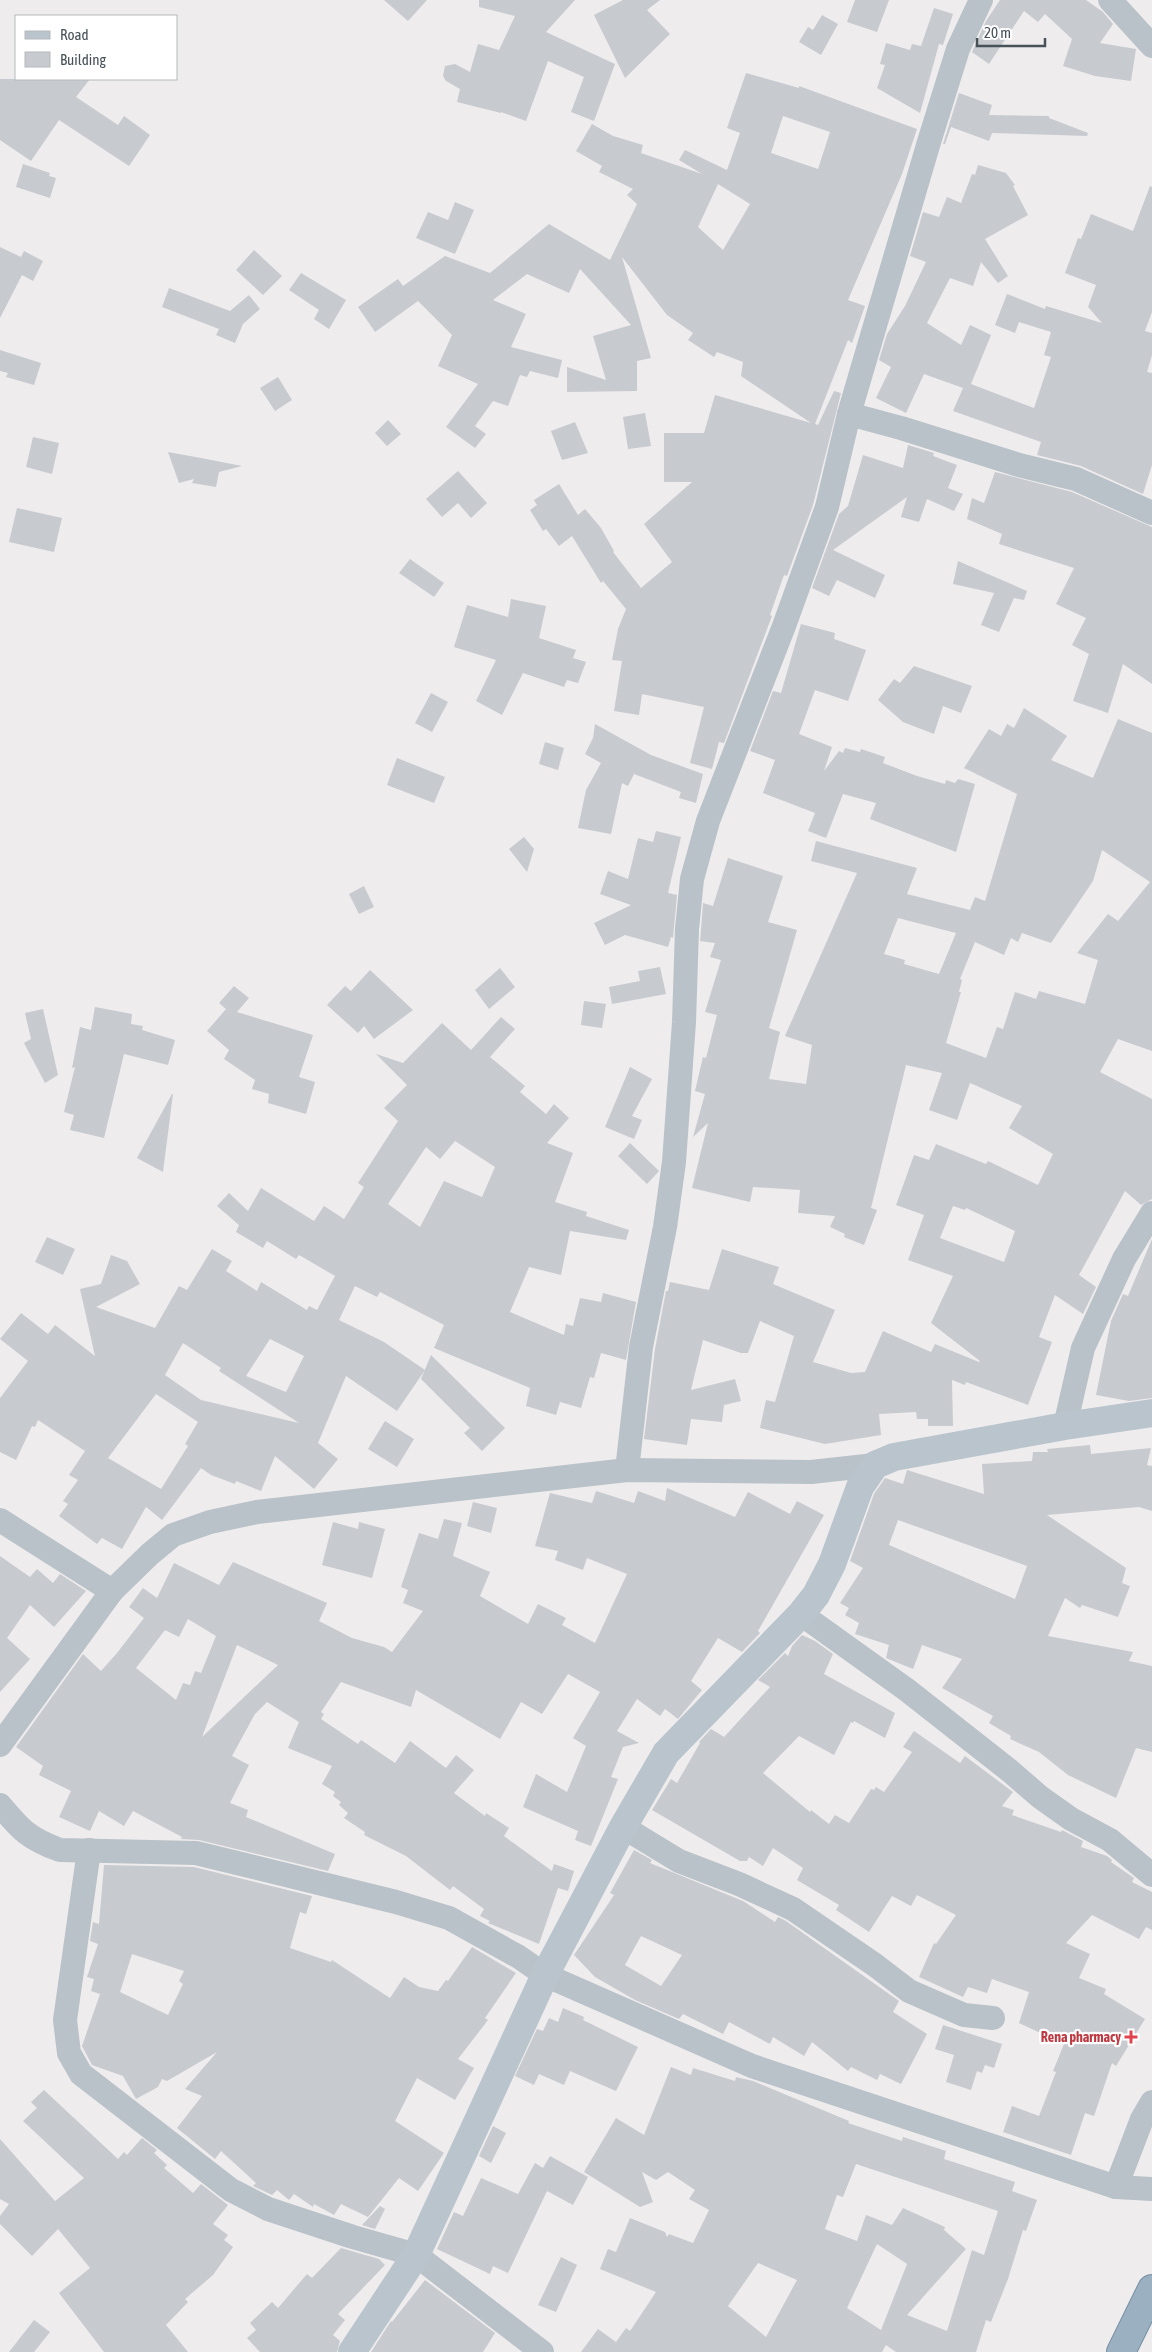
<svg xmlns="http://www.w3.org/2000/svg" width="1152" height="2352" font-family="'Asap Condensed',sans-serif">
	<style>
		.building { fill: #c7cacf; fill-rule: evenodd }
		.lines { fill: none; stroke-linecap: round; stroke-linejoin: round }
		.trunk-casing { stroke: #738ea3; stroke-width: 30 }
		.minor { stroke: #b9c2c8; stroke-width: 24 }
		.secondary { stroke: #b9c4cd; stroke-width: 28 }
		.trunk { stroke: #9bb0c0; stroke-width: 28 }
		.health-dot { fill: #e0444e; stroke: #fff; stroke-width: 2 }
		.labels { text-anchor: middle; stroke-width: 4.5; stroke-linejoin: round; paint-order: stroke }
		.health-label { font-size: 14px; font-weight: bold; fill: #be3a42; stroke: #fff; text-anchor: end }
	</style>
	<rect width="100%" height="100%" fill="#efeced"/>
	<!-- building -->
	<g class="building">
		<path d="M384,0H427L408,21Z"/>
		<path d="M479,0H575L546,32L615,64L594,121L571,112L584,77L548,61L526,121L501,112V113L457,102L460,89L446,81L443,76L445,66L455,64L470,72L478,44L499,50L515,16L479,7Z"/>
		<path d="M623,0H660L647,10L670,34L625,78L594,15Z"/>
		<path d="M855,0H889L877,32L847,22Z"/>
		<path d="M1000,0H1086L1103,12L1113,24L1100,43L1136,49L1131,81L1095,76L1063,66L1072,39L1045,14L1038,22L1024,11L989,64L972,52L986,21Z"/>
		<path d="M934,8L953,14L943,45L939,44L920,113L877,88L885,65L880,64L886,43L910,50L912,44L921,46Z"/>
		<path d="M822,15L838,24L821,55L799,42L808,27L813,30Z"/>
		<path d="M746,73L799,88V86L917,129L902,174L848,300L865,306L852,343L848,340L815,424L818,425L834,391L841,393L813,505L787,576L784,575L770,615L772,616L724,743L719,742L712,769L690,763L704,707L642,694L639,715L614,711L622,661L612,660L618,629L626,609L603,581L601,583L572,536L559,546L546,529L543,531L530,510L537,505L534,500L559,484L578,515L585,509L601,528L614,551L613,552L641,588L672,562L644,524L692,482H664V433H704L715,395L811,423L741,376L743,362L717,352L714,357L688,340L693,333L667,315L622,257L651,358L637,361V391L567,392V367L606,380L593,336L631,325L580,269L569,293L527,274L493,300L526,314L511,347L562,360L558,378L530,371L527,377L520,375L508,406L493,401L475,426L486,434L475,448L446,427L478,384L438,366L452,335L418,301L375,332L358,307L398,279L403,286L445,256L490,273L549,224L610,260L637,204L627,195L633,189L599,172L602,166L576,151L592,124L613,136L643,145L641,153L702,174L679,160L685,150L727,170L740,133L727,128ZM783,116L830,132L818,169L771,153ZM718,184L750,204L723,250L698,227Z"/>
		<path d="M0,79H90L76,97L118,125L124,116L150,135L129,166L59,120L31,161L0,140Z"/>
		<path d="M959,93L992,105L989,115L1049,116V118L1088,133L1087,136L992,133L989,141L951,127L945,144H943Z"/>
		<path d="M23,164L50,173L49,176L56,178L50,198L16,187Z"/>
		<path d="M978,165L1006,173L1015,185L1013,186L1028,215L985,239L1008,276L998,283L981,262L973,286L950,278L927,323L961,345L970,325L991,335L971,384L1034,408L1051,357L1044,355L1051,332L1019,322L1015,333L995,325L1007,294L1045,309L1046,306L1102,323L1088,307L1096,285L1065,273L1078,238L1081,239L1091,214L1133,231L1150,186L1152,187V312L1145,331L1152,333V355L1147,372L1152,373V465L1143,494L1081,466L1037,455L1041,442L953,411L963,388L924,374L906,413L876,398L891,367L879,360L887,334L905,306L926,262L910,256L923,212L939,217L947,197L961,203L972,174L975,175Z"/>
		<path d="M455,202L474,210L455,254L416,238L428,212L448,220Z"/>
		<path d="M0,247L21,257L24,251L43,261L33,281L22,275L0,318Z"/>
		<path d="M254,250L282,276L263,295L236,270Z"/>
		<path d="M301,273L346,300L329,329L314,319L319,310L289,290Z"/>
		<path d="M169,288L230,311L249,295L260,309L243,324L235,343L216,335L219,329L162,307Z"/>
		<path d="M0,350L41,363L34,385L6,377L8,373L0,371Z"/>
		<path d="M278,377L292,400L275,411L260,388Z"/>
		<path d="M645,413L651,446L628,449L623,417Z"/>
		<path d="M388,420L401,434L387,446L375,433Z"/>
		<path d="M575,422L588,453L562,460L551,431Z"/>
		<path d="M33,437L59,443L52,474L26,467Z"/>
		<path d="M908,445L934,453L933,456L957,465L948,488L963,494L954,511L927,499L919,522L901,517L907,497L833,550L885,575L875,598L837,580L829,596L812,588L839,514L848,506L863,455L903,468Z"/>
		<path d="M168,452L201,458L242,466L219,472L216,487L192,483L194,479L179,483Z"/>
		<path d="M458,471L487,503L471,518L458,503L442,517L426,499Z"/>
		<path d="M995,472L1072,492L1152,527V684L1123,664L1108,713L1073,701L1089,654L1072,645L1086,618L1056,604L1074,568L999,544L1002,534L967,519L972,498L984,503Z"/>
		<path d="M17,508L62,518L54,552L9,542Z"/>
		<path d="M410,559L444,583L434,597L399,573Z"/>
		<path d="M958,561L1027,591L1024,600L1014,598L999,632L981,625L994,593L953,584Z"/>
		<path d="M511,599L546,606L539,638L576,650L573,658L586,662L578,683L567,680L564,687L523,673L502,715L476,701L496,660L454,647L467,605L508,617Z"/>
		<path d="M801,624L835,633L834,639L866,650L848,701L815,690L799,734L832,747L824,771L839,751L843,753L845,748L860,752L861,749L885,757L883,763L917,776L945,784L946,780L955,783L958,779L975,784L956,852L870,819L876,803L843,794L826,838L808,831L815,813L763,793L775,760L750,751L773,691L781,693Z"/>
		<path d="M914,666L972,686L961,713L943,706L934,734L903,722L878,700L894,679L900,683Z"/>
		<path d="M431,693L448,702L432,732L415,723Z"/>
		<path d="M1024,708L1067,736L1051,760L1093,778L1118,719L1152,733V1051L1118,1039L1100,1072L1152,1099V1199L1141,1205L1125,1191L1079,1275L1096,1287L1083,1314L1055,1295L1039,1337L1052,1342L1028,1405L966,1382L965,1385L952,1380L953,1426H928V1419H917L916,1412L879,1414L881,1435L825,1444L760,1428L766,1400L775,1402L794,1336L760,1321L748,1353H741L703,1340L691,1390L735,1379L741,1401L724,1405L722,1422L691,1419L687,1445L644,1439L655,1349L666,1291H668L670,1282L709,1290L722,1249L779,1267L773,1284L835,1310L813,1362L851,1373L865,1372L883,1331L931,1352L935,1344L979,1362L980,1361L931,1323L953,1276L908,1260L924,1215L896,1205L914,1155L929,1160L936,1144L986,1164L988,1161L1038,1185L1053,1154L1009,1128L1022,1106L970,1083L957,1120L929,1110L942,1073L906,1065L871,1208L877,1210L864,1245L844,1237L845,1234L830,1227L835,1216L798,1213L800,1190L753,1187L750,1202L692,1188L708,1123L693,1137L705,1094L695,1091L703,1057L706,1058L717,1015L705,1012L721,960L710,957L715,943L700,941L701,930L703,903L713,906L728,858L783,876L768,922L797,930L769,1028L780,1032L769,1079L806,1084L812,1045L785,1036L857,873L811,861L816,841L917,868L907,894L970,910L975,897L985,901L1017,794L964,768L989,729L1001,736L1007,724L1014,728ZM1102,850L1150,882L1118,921L1108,914L1077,953L1098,960L1085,1004L1039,991L1036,999L1015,992L1003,1029L997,1027L986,1058L946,1043L961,992H959L962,980L960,979L975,942L1004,955L1011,938L1018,942L1022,933L1051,943L1093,881ZM898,918L956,933L939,974L904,964L905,960L884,954ZM953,1206L965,1210L966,1208L1015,1231L1004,1262L940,1238Z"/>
		<path d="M595,724L651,755L703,774L696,803L679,798L681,792L634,774L628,786L622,783L611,834L578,828L586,790L601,763L585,754L593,738Z"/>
		<path d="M545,742L564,748L558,770L539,764Z"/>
		<path d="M397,758L445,777L434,803L387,785Z"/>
		<path d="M656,831L681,837L668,893L677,895L673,938L671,937L668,947L625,935L605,945L594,923L631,905L600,894L608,871L628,879L638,838L653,842Z"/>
		<path d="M524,837L534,849L527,872L509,849Z"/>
		<path d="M364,886L374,907L359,914L349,894Z"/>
		<path d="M660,967L666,994L612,1004L609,987L640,981L638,971Z"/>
		<path d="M500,968L515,987L489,1009L475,990Z"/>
		<path d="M370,970L413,1010L374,1039L364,1026L358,1033L327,1005L345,986L351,991Z"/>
		<path d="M234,986L249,998L237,1012L313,1035L299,1077L315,1082L306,1114L268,1103L269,1094L252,1089L255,1080L224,1059L229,1050L207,1031L226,1009L219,1003Z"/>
		<path d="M584,1001L606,1004L602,1028L581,1025Z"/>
		<path d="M95,1007L132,1014L131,1024L143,1026L142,1030L175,1040L168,1065L124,1054L104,1138L70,1130L74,1115L64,1112L75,1067L72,1068L80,1027L91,1030Z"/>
		<path d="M43,1009L58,1075L45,1083L24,1043L31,1039L25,1013Z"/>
		<path d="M501,1017L515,1029L490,1057L525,1086L520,1092L546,1114L554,1104L569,1118L547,1143L573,1153L555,1202L587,1212L586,1216L629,1230L626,1240L570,1231L561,1275L529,1267L510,1312L564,1335L566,1324L573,1326L580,1298L601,1302L603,1293L636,1302L626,1360L601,1353L594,1378L590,1377L581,1408L560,1402L556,1415L526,1406L530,1388L434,1348L444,1325L380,1292L377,1297L355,1286L339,1320L384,1342L425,1370L397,1411L346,1376L318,1443L338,1459L314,1489L275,1456L261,1491L236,1481L235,1484L211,1475L201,1468L162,1520L146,1507L122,1549L102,1538L97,1544L59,1516L68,1504L63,1501L78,1480L69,1475L85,1451L38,1420L35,1427L32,1426L16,1460L0,1452V1398L28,1361L0,1339L21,1313L48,1334L55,1325L95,1356L80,1289L101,1284L111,1255L127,1261L140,1284L96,1307L155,1328L179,1286L187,1290L212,1249L232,1261L226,1271L257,1291L261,1282L307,1310L309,1306L317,1310L335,1276L299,1255L296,1259L267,1241L263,1248L236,1232L239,1225L217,1206L229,1193L248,1211L261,1188L314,1221L324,1206L344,1219L364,1187L358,1183L398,1121L384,1108L407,1085L376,1054L403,1063L442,1023L471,1050ZM455,1141L495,1167L482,1197L444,1181L420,1227L388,1204L426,1147L440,1159ZM270,1339L304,1356L286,1392L246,1376ZM183,1343L221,1368L219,1371L299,1423L201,1400L165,1375ZM156,1394L198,1422L185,1444L188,1446L161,1489L108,1458Z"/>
		<path d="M630,1067L652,1079L632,1116L642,1120L634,1139L605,1127Z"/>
		<path d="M172,1094H173L163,1172L137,1158Z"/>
		<path d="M630,1143L659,1171L647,1184L618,1156Z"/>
		<path d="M47,1237L75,1249L63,1275L35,1262Z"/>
		<path d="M1152,1239V1398L1129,1401L1096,1395L1111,1321L1123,1294L1128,1296Z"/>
		<path d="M431,1355L505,1428L482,1451L464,1433L470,1428L421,1379Z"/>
		<path d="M385,1421L414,1439L397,1467L368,1449Z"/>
		<path d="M1090,1445L1091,1454L1151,1448L1147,1465L1152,1466V1511L1139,1507L1047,1515L1126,1568L1122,1583L1130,1586L1118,1617L1082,1605L1080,1608L1065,1598L1048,1636L1133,1652L1129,1661L1152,1666V1752L1136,1748L1116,1798L1068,1775L1039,1752L1010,1739L1011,1736L989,1723L993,1716L942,1688L962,1659L922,1645L913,1669L886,1658L889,1645L855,1634L859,1623L845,1615L849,1608L840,1603L863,1568L850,1561L874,1494L885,1478L903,1484L907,1470L984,1494L982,1464L1032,1461L1033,1452H1048L1047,1449ZM898,1520L1027,1566L1015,1599L889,1545Z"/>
		<path d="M667,1488L735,1517L748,1492L790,1514L797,1501L824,1515L758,1631L760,1633L742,1652L718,1638L691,1681L702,1690L678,1719L665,1709L660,1716L637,1699L617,1731L639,1743L623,1747L611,1777L618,1779L591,1846L575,1840L578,1831L523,1807L536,1774L567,1792L586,1746L573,1738L600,1692L568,1674L542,1714L521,1702L500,1739L416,1690L411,1707L341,1682L321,1712L324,1714L321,1719L358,1744L361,1740L395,1763L410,1741L446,1768L456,1755L474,1770L454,1793L485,1816L486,1813L509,1828L504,1836L552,1871L554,1864L574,1871L568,1891L558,1888L539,1944L488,1923L490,1921L480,1916L484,1909L453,1886L450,1890L406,1856L364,1835L365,1832L344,1818L348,1813L339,1805L341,1802L333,1796L335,1792L322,1784L332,1766L288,1748L299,1722L267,1702L255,1714L232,1756L249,1765L230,1803L248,1810L246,1817L335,1854L328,1871L199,1840L181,1839L182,1837L133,1811L124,1826L99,1811L90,1831L59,1817L71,1791L39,1775L43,1766L16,1747L83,1654L101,1671L117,1653L144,1618L129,1607L143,1588L157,1598L174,1563L219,1585L233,1562L327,1603L319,1621L352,1638L384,1647L392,1652L423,1611L403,1603L408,1590L401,1587L419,1533L438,1539L444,1519L462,1523L453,1556L490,1572L480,1596L528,1624L538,1604L566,1618L562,1625L595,1643L627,1574L587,1558L583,1570L555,1560L558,1551L535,1546L550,1493L592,1503L596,1491L634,1503L638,1491L665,1501ZM188,1619L216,1636L201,1673L195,1671L190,1685L183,1683L176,1700L136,1668L165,1630L179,1637ZM237,1645L278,1665L202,1737Z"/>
		<path d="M473,1502L497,1508L491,1533L467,1526Z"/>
		<path d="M333,1522L358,1529L359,1522L385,1529L372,1578L322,1565Z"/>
		<path d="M0,1556L30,1577L37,1569L53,1583L60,1574L86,1591L54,1627L30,1605L7,1638L30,1659L0,1692Z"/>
		<path d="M802,1635L815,1641L833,1654L824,1674L895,1713L885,1738L854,1721L853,1723L851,1722L834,1755L799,1736L763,1773L810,1812L811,1810L829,1824L835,1815L849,1823L871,1789L874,1790L876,1787L884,1792L912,1752L903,1747L914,1731L960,1763L965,1756L1013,1792L1002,1806L1014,1810L1012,1815L1061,1832L1062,1830L1083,1841L1081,1847L1107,1856L1112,1860L1111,1862L1134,1878L1132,1882L1152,1892V1930L1146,1927L1139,1939L1092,1915L1066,1943L1090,1954L1079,1978L1106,1989L1104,1994L1145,2019L1116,2066L1112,2063L1094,2116L1085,2113L1071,2155L1003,2132L1012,2106L1039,2116L1056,2072L1053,2071L1064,2044L1019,2023L1029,1992L992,1979L987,1993L968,1987L963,1997L919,1977L934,1943L936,1944L956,1915L917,1895L911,1906L892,1896L869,1932L836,1910L839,1905L797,1880L803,1868L773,1848L763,1866L749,1857L747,1861H740L652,1810L671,1779L677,1783L700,1743L699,1742L711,1729L724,1737L770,1687L758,1680L785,1653L788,1656L792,1646Z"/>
		<path d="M634,1850L652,1860L650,1863L743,1901L775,1922L778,1917L786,1921L899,2001L893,2012L927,2034L901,2084L880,2074L877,2080L851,2067L848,2071L812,2042L804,2056L773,2037L770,2044L729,2022L723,2034L683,2014L679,2019L635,2000L595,1977L574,1955L614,1895L610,1893ZM641,1936L682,1955L661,1986L625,1965Z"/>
		<path d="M104,1865L194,1867L312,1896L306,1914L300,1912L290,1948L331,1962L332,1960L390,1998L404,1977L419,1987L438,1991L446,1980L448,1981L472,1947L516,1973L485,2018L488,2020L458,2059L474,2068L455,2100L417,2078L395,2121L444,2153L418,2191L399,2178L368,2217L341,2204L334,2215L314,2204L313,2207L294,2194L289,2200L277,2190L272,2195L253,2186L256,2183L221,2151L215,2159L177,2128L202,2096L185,2089L217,2052L167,2081L162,2079L158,2087L136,2099L123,2076L92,2065L82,2046L100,1994L91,1991L94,1979L87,1977L98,1944L90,1941L93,1922L99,1924ZM132,1954L184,1971L179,1981L183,1984L168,2015L120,1992Z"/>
		<path d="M563,2008L584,2017L583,2020L638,2047L616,2091L570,2071L564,2085L539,2074L534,2085L515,2076L537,2029L543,2031L549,2018L558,2022Z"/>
		<path d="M943,2025L1002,2044L994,2068L985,2065L982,2073L977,2071L971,2090L946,2082L954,2055L935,2049Z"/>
		<path d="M671,2067L691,2075L693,2068L735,2081L736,2077L753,2081L849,2121L848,2123L902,2141L903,2137L946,2151L944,2159L1015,2182L1012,2191L1037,2200L1026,2231L1023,2230L1008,2279L991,2322L986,2320L976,2352H896L886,2345L882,2352H581L598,2329L616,2342L626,2328L630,2331L656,2292L600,2269L608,2249L616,2252L630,2218L665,2232L667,2237L669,2234L693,2243L709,2210L689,2199L695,2190L668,2172L656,2180L642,2172L653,2202L640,2207L584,2172L616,2118L644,2135ZM856,2164L998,2211L984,2255L972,2250L947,2331L907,2315L966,2249L944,2230L945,2227L903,2208L892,2225L866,2215L857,2241L825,2229L837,2195L843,2197ZM877,2244L907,2264L881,2330L847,2308ZM758,2263L797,2280L766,2337L728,2306Z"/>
		<path d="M44,2090L118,2159L124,2152L127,2155L142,2138L157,2150L154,2153L167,2165L164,2168L193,2193L201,2184L228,2205L213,2224L228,2235L224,2240L233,2247L213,2275L185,2299L188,2302L166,2325L188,2352H104L59,2293L90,2268L58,2229L32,2256L0,2224V2216L9,2204L0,2199V2139L55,2201L84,2178L23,2121L37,2108L31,2102Z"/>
		<path d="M493,2126L506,2133L491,2163L479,2156Z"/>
		<path d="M550,2156L588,2177L573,2205L547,2191L508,2273L493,2266L490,2274L437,2249L454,2212L463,2216L481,2178L518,2194L535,2163L543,2168Z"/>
		<path d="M380,2206L385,2209L375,2229L362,2225Z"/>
		<path d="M341,2248L379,2259L385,2265L338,2314L345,2320L333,2335L340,2341L337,2352H260L247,2338L256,2330L250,2323L272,2302L278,2308L307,2274L312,2278Z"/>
		<path d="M561,2257L577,2265L556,2312L538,2305Z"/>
		<path d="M425,2280L495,2333L483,2352H371L391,2321L392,2322Z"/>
		<path d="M34,2320L50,2332L34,2352H9Z"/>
	</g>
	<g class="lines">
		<!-- trunk casing -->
		<g class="trunk-casing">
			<path id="trunk" d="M1121,2352L1152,2289"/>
		</g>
		<!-- minor -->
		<g class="minor">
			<path d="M1110,0L1152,46"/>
			<path d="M849,414L901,428L1019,465L1076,479L1152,513"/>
			<path d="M1065,1426L1083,1348L1124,1259L1152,1213"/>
			<path d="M627,1470L641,1347L665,1227L674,1162L684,1022L687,929L692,879L708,821L784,626L827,507L849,414L929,142L958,49L981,0"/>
			<path d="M0,1520L112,1591"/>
			<path d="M801,1614L907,1690L1010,1771L1040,1797L1071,1819L1110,1840L1152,1875"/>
			<path d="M0,1745L112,1591L150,1554L173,1535L210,1522L257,1512L627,1470L811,1472L875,1465"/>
			<path d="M0,1805C21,1830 29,1839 60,1850L196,1853L396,1902L449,1918L519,1957L545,1975L752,2066L1116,2187L1152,2189"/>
			<path d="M623,1827L679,1861L739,1884L793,1909L875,1965L909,1991L964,2015L993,2018"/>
			<path d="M89,1850L65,2020L69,2053L81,2074L231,2190L268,2209L353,2237L416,2255L542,2352"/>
			<path d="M1116,2187L1142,2119L1152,2102"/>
		</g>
		<!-- secondary -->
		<path class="secondary" d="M352,2352L416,2255L545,1975L623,1827L666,1753L801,1614L816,1595L832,1564L860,1487L875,1465L894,1457L1065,1426L1152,1413"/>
		<!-- trunk -->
		<use href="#trunk" class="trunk"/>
	</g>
	<!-- markers -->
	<path class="health-dot" d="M1128.5 2029.5h5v5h5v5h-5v5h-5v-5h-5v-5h5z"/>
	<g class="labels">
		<!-- health labels -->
		<g class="health-label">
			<text x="1121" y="2042">Rena pharmacy</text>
		</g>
	</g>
	<!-- legend -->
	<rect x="15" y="15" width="162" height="65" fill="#ffffff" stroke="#b5b9bc"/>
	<rect x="25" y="31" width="25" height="8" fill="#b9c4cd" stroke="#b5b9bc"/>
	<text x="60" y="40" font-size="15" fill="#465158">Road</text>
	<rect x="25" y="52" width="25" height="15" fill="#c7cacf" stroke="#b5b9bc"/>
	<text x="60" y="65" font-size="15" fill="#465158">Building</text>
	<!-- scale -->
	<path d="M977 38v8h68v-8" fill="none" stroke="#465158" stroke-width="2.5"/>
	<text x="984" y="38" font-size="15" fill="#465158" stroke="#ffffff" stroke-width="4" paint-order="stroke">20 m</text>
</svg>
